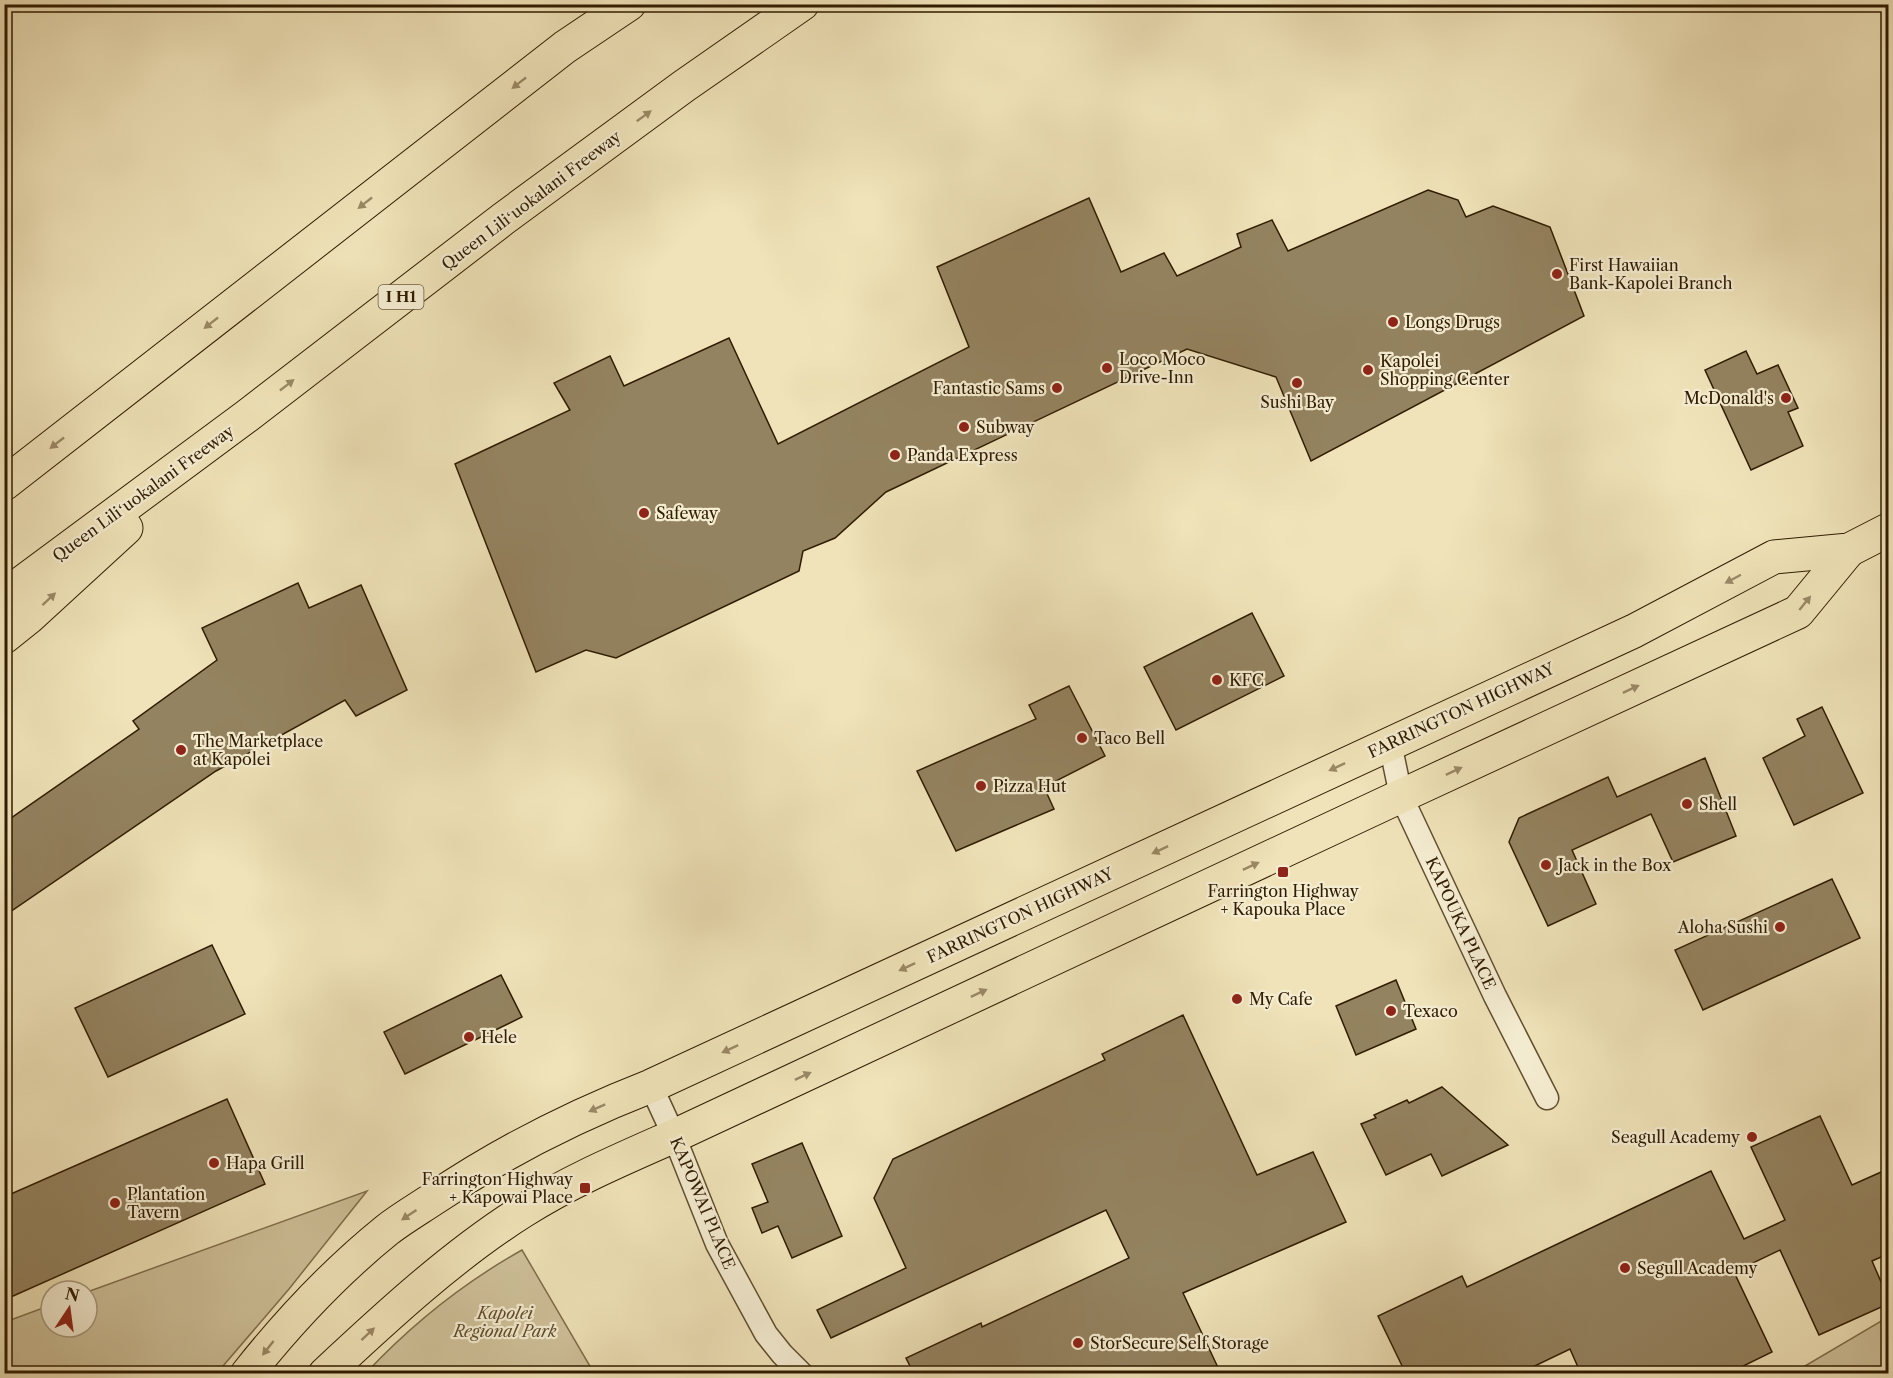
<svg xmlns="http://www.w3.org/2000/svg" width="1893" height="1378" font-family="'Libre Caslon Text',serif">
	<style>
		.green { fill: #cfc19a; stroke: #806e4d; stroke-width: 1.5 }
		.building { fill: #948360; stroke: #301c00; stroke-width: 1.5 }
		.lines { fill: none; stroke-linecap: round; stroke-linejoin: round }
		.minor-casing { stroke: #604e2e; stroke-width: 25 }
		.primary-casing { stroke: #301c00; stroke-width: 35 }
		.motorway-casing { stroke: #301c00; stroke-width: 35 }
		.minor { stroke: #f5edd2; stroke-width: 22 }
		.primary { stroke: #f0e3b9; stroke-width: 33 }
		.motorway { stroke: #f0e3b9; stroke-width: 33 }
		.oneway { fill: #9a8966 }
		.poi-dot { fill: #8f2418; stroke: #f5edd2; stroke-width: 2 }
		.labels { text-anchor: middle; stroke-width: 4.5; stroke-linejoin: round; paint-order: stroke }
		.shield { fill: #f5edd2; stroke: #6b5b3f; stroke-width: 1.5 }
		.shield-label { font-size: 15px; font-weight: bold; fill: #301c00 }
		.street-label { font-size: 16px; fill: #301c00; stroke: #f5edd2 }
		.poi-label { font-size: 16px; fill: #301c00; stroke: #f5edd2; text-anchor: start }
		.park-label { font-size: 16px; font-style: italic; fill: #604e2e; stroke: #f5edd2 }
	</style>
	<rect width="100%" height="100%" fill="#f0e3b9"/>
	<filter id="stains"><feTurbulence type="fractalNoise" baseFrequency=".00333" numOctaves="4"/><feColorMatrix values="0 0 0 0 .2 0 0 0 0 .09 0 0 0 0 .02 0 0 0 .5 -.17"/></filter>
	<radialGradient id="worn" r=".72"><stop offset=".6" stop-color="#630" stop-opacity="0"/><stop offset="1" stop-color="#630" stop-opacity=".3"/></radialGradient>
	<!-- green -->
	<g class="green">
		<path d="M367,1191L289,1289L217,1373H5V1322L51,1305V1327H87V1292Z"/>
		<path d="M522,1250L594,1373H366C411,1325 465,1282 522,1250Z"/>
		<path d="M1888,1317V1373H1793Z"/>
	</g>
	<!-- building -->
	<g class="building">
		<path d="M1428,190L1458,200L1466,217L1493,206L1550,227L1584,316L1311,461L1276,377L1187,349L886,492L835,538L803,551L799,571L616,658L586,650L536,672L455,464L570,410L554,383L610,356L624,386L729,338L778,444L969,347L937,267L1089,198L1121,272L1164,253L1177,276L1241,247L1237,234L1272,220L1288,251Z"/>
		<path d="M1746,351L1757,374L1778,365L1798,408L1788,412L1803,446L1751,470L1705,370Z"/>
		<path d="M298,583L309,608L361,585L407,690L356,716L345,700L216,771L4,916V823L139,729L133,721L217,660L202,628Z"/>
		<path d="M1252,613L1284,676L1176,730L1144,667Z"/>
		<path d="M1069,686L1105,756L1044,787L1054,809L956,851L917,771L1036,719L1029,705Z"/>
		<path d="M1822,707L1863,793L1794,825L1763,758L1805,736L1797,719Z"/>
		<path d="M1705,758L1736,836L1673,862L1651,814L1572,850L1596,904L1548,926L1509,842L1519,818L1608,777L1617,797Z"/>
		<path d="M1832,879L1860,938L1703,1010L1675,950Z"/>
		<path d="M212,945L245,1014L108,1077L75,1008Z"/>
		<path d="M501,975L522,1017L405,1074L384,1032Z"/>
		<path d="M1396,980L1416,1029L1356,1055L1336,1006Z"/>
		<path d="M1183,1015L1257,1175L1313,1152L1346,1222L1183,1293L1221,1374H914L906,1358L981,1323L982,1327L1129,1258L1106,1210L831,1338L817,1310L906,1268L874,1198L893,1159L1105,1060L1102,1054Z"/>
		<path d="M1442,1087L1508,1145L1442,1176L1431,1154L1386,1175L1361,1124L1376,1118L1374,1115L1407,1100L1409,1103Z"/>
		<path d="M227,1099L265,1184L4,1300V1197Z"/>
		<path d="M1820,1116L1852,1185L1888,1169V1254L1872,1261L1888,1298V1304L1819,1335L1780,1250L1734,1272L1772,1352L1727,1374H1581L1570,1349L1518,1374H1406L1378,1316L1462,1276L1467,1287L1711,1171L1744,1239L1785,1220L1751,1147Z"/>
		<path d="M802,1143L842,1236L792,1258L778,1226L762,1233L752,1208L768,1202L752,1164Z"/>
	</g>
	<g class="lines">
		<!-- minor casing -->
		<g class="minor-casing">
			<g id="minor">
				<path d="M1390,743L1401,796L1495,996L1547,1098"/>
				<path d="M651,1086L674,1136L717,1244L766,1334L782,1354L802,1374"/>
			</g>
		</g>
		<!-- primary casing -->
		<g class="primary-casing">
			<g id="primary">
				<path d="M247,1374C289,1321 335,1272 387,1230C401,1219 418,1209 433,1199C501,1153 574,1116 651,1086L1634,631L1774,557L1849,550L1888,530"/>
				<path d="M325,1374C386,1317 453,1255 523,1211C570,1181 622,1159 674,1136L1401,796L1798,612L1849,550"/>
			</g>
		</g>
		<!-- motorway casing -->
		<g class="motorway-casing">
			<g id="motorway">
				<path d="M4,484L565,47L629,4"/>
				<path d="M4,596L247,416L503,219L684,86L802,4"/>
				<path d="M4,637L29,617L126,528"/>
			</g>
		</g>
		<!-- minor -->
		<use href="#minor" class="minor"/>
		<!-- primary -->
		<use href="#primary" class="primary"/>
		<!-- motorway -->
		<use href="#motorway" class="motorway"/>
	</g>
	<!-- one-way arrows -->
	<defs><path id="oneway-solid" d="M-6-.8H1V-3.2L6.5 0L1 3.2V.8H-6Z" transform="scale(1.5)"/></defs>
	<g class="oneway">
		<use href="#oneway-solid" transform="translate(519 83) rotate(142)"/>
		<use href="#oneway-solid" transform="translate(644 116) rotate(-36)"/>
		<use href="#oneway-solid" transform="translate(365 203) rotate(142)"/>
		<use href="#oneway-solid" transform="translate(211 323) rotate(142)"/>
		<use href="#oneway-solid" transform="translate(287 385) rotate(-38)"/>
		<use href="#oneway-solid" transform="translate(57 443) rotate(142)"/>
		<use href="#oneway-solid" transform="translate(1733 579) rotate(152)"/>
		<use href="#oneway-solid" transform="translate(49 599) rotate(-43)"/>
		<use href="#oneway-solid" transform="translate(1805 603) rotate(-51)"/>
		<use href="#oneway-solid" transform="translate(1631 689) rotate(-25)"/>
		<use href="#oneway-solid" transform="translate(1337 767) rotate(155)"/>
		<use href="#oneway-solid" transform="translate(1454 771) rotate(-25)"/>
		<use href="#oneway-solid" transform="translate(1160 850) rotate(155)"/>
		<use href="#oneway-solid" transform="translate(1251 866) rotate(-25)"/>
		<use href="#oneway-solid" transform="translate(907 967) rotate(155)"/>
		<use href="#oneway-solid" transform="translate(979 993) rotate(-25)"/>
		<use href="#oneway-solid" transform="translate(730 1049) rotate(155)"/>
		<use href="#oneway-solid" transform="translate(803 1076) rotate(-25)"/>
		<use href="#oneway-solid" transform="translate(597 1108) rotate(156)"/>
		<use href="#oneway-solid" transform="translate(409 1215) rotate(146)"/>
		<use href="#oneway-solid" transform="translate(368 1334) rotate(-43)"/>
		<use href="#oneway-solid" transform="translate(268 1348) rotate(128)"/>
	</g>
	<!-- markers -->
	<g class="poi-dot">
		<circle cx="1557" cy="274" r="6"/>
		<circle cx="1393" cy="322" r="6"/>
		<circle cx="1107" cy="368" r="6"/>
		<circle cx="1368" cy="370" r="6"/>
		<circle cx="1297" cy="383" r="6"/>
		<circle cx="1057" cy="388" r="6"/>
		<circle cx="1786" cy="398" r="6"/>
		<circle cx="964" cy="427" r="6"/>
		<circle cx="895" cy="455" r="6"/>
		<circle cx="644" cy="513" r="6"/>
		<circle cx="1217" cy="680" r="6"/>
		<circle cx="1082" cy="738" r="6"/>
		<circle cx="181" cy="750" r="6"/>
		<circle cx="981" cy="786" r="6"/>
		<circle cx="1687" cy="804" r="6"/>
		<circle cx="1546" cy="865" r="6"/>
		<rect x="1277" y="866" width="12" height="12" rx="3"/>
		<circle cx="1780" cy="927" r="6"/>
		<circle cx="1237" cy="999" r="6"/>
		<circle cx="1391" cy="1011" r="6"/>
		<circle cx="469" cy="1037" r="6"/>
		<circle cx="1752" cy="1137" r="6"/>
		<circle cx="214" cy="1163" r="6"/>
		<rect x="579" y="1182" width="12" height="12" rx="3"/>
		<circle cx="115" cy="1203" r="6"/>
		<circle cx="1625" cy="1268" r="6"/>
		<circle cx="1078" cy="1343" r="6"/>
	</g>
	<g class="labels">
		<!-- shield labels -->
		<rect class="shield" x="378.5" y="285" width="45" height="24" rx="4.5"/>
		<g class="shield-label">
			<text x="401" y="302">I H1</text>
		</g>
		<!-- street labels -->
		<g class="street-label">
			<text transform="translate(531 200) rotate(-37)" y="6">Queen Liliʻuokalani Freeway</text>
			<text transform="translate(143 493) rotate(-36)" y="6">Queen Liliʻuokalani Freeway</text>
			<text transform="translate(1461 710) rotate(-25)" y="6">FARRINGTON HIGHWAY</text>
			<text transform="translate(1020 915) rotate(-25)" y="6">FARRINGTON HIGHWAY</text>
			<text transform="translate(1461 923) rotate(65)" y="6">KAPOUKA PLACE</text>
			<text transform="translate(703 1203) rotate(67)" y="6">KAPOWAI PLACE</text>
		</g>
		<!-- poi labels -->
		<g class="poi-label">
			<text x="1569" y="271">First Hawaiian<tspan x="1569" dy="18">Bank-Kapolei Branch</tspan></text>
			<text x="1405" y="328">Longs Drugs</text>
			<text x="1119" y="365">Loco Moco<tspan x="1119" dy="18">Drive-Inn</tspan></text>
			<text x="1380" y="367">Kapolei<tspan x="1380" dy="18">Shopping Center</tspan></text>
			<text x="1045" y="394" text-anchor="end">Fantastic Sams</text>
			<text x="1774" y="404" text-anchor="end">McDonald's</text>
			<text x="1297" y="408" text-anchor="middle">Sushi Bay</text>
			<text x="976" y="433">Subway</text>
			<text x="907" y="461">Panda Express</text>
			<text x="656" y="519">Safeway</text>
			<text x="1229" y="686">KFC</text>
			<text x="1094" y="744">Taco Bell</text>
			<text x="193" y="747">The Marketplace<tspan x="193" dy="18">at Kapolei</tspan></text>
			<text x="993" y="792">Pizza Hut</text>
			<text x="1699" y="810">Shell</text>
			<text x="1558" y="871">Jack in the Box</text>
			<text x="1283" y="897" text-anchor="middle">Farrington Highway<tspan x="1283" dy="18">+ Kapouka Place</tspan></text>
			<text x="1768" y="933" text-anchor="end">Aloha Sushi</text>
			<text x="1249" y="1005">My Cafe</text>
			<text x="1403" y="1017">Texaco</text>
			<text x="481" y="1043">Hele</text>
			<text x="1740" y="1143" text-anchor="end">Seagull Academy</text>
			<text x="226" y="1169">Hapa Grill</text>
			<text x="573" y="1185" text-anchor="end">Farrington Highway<tspan x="573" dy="18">+ Kapowai Place</tspan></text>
			<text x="127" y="1200">Plantation<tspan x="127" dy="18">Tavern</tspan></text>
			<text x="1637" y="1274">Segull Academy</text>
			<text x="1090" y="1349">StorSecure Self Storage</text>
		</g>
		<!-- park labels -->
		<g class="park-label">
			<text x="505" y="1319">Kapolei<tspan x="505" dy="18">Regional Park</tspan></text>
		</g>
	</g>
	<!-- margin -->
	<rect width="1893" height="1378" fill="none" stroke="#f0e3b9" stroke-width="24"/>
	<rect x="6" y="6" width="1881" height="1366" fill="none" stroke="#301c00" stroke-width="3"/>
	<rect x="12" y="12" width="1869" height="1354" fill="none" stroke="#301c00" stroke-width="1.5"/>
	<!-- north arrow -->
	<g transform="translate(69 1309) rotate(13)"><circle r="28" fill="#f5edd2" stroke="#a6997e" stroke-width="1.5"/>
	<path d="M0-4.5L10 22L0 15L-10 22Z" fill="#8f2418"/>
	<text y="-9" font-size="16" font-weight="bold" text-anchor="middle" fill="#301c00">N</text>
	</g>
	<rect width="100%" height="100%" filter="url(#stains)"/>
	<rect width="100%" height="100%" fill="url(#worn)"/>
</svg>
